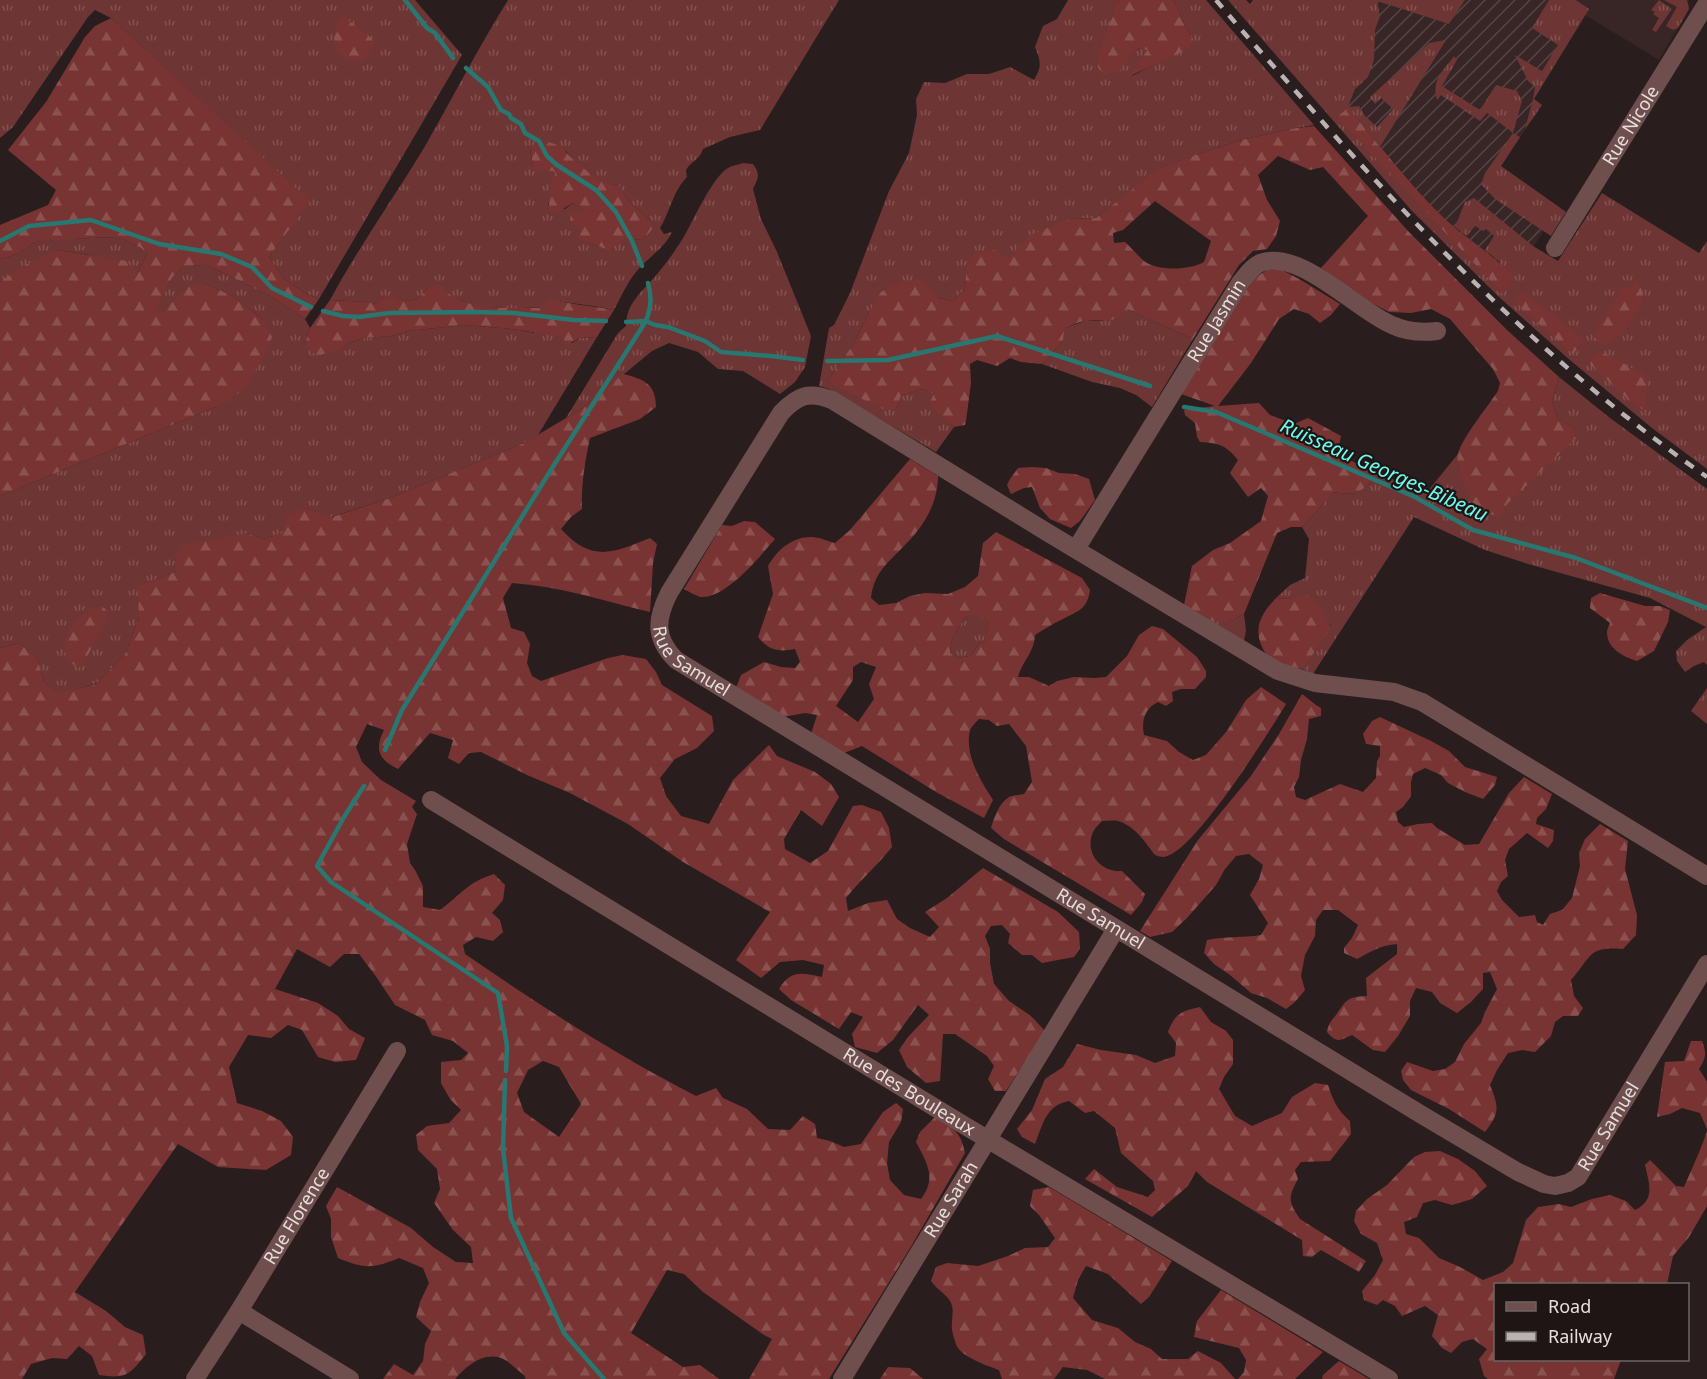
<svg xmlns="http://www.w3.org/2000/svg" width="1707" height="1379" font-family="'Noto Sans',sans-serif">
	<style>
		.built { fill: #372625 }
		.industrial { fill: url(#industrial-furrows) }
		.grass { fill: url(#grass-tufts); fill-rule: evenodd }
		.forest { fill: url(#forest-firs); fill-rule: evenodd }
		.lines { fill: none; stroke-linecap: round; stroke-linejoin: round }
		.stream { stroke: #287770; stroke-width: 4.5 }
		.street { stroke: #6f4f4d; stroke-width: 18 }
		.rail { stroke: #bbb3b2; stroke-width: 4.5; stroke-dasharray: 10 10; stroke-linecap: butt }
		.labels { text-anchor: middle; stroke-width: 4.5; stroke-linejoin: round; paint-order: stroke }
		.street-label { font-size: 18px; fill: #e5dedd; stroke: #1f1514 }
		.water-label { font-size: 20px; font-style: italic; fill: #6bfbee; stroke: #1f1514 }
	</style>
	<defs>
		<pattern id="industrial-furrows" width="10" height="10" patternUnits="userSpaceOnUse" patternTransform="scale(1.5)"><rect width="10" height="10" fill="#372625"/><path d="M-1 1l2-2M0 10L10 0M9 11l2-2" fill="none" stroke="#544544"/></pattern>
		<pattern id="grass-tufts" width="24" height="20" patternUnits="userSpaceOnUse" patternTransform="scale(1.5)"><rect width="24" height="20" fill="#6d3533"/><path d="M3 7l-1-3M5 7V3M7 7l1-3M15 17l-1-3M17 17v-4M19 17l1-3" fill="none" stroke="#825250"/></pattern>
		<pattern id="forest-firs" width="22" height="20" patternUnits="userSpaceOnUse" patternTransform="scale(1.5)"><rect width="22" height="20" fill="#783432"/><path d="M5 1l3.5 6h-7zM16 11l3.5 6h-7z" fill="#8b514f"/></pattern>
	</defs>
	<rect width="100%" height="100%" fill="#291e1d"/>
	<!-- built -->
	<path class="built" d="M1576,0H1687L1689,5V9L1659,60L1585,15L1589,9Z"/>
	<!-- industrial -->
	<path class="industrial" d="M1377,0L1449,24L1465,0H1576L1589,9L1534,99L1542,105L1501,166L1559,207L1505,291L1318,86Z"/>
	<!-- grass -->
	<g class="grass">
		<path d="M0,0H415L462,55L319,299L305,293L284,279L269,257L309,201L111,18L95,10L88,17L13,127L0,138Z"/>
		<path d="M508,0H839L760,130L730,137L703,149C699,161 692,160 686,170L687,177C673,191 670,212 660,228L664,234L672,232C664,249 648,257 636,272C627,283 621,297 614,310C592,305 570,303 548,300L542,308C518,307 491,311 467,303C453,298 444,291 429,287L418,299L405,301L398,298L382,300L375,304L369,302L330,300C358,248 393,199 424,148C452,99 478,48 508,0ZM530,149L566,151C578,168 599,183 619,186L627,199L650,221L652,228L644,239L623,240L601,247L580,239L581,233L579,227L583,212L580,207L573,203L565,209L548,205L552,194L549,184L555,175L553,171L533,166Z"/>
		<path d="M1068,0H1119L1115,13L1129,58L1138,48L1147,49L1132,76L1153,65L1192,39L1173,0H1206L1314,125L1296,128L1245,139L1183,159L1159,169L1096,218L1070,219L1008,260L966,268L965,289L953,301L939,298L920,279L870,310L854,343L827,382L896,409L901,396L922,389L934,394L945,418L954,427L936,452L829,389L819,386L829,328L834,325L850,293L889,191L909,153L917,115L916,99L924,82L945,83L967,74H989L1010,67L1034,80C1042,66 1041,62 1035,47L1043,26L1057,19Z"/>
		<path d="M1228,0H1246L1250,4L1253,0H1465L1449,24L1377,1L1380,16L1375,30L1374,60L1368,77L1355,89L1348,107L1359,106L1365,116L1377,127L1393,109L1381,98L1375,104L1370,97L1429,43L1446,40L1380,147L1348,108L1502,293L1500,262L1485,250L1494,236L1486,229L1483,231L1475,226L1467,236L1455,227L1465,202L1474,198L1533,246L1558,261L1602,193L1699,253L1707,241V469L1652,428L1571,361L1499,297L1412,211Z"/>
		<path d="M1549,0H1576L1589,9L1534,99L1542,105L1525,129L1533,99L1535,87L1528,81L1515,55L1542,71L1558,45L1532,28Z"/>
		<path d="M1659,0L1672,9L1656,32L1652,30L1659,18L1653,14L1655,12L1651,10Z"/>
		<path d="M1664,0H1687L1689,9L1678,28L1673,30L1666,26L1677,7Z"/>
		<path d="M1454,56L1457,60L1442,86L1480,110L1496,85L1517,91L1522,101L1513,133L1520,137L1501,166L1566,212L1551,236L1495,199L1481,184L1485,173L1513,133L1487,113L1480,121L1441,95L1437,100C1431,80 1443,71 1454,56Z"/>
		<path d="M743,163L753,164C761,175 758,178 753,189L761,219L777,252L811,336L805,367L795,382L780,394L743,371L718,369L698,352L669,343L652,351L583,408L566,418L618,333L626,326C626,305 640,293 653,279C665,265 677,249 686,233C695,216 711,182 725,170C730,166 737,165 743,163Z"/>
		<path d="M119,237L141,248L147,254L138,272L90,255L58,250L0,282V259L18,254L35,242L63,239Z"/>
		<path d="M207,265L270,296L305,319L310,328L305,344L326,352L345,347L347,343L365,338L392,336L408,331L464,325L512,329L535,333H549L563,337L572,343L580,338L597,337L538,435L524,443L390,498L331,517L305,508L284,533L263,539L247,533L177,571L139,586V618L125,654L97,683L61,694L44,682L37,658L20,643L0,648V496L218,406L263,320L235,297L206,284L176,300L162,312H154L172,278L183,266Z"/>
		<path d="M1127,309L1193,339L1152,407L1136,395L1120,388L1092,382L1042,364L1063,341V329L1085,321H1102Z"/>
		<path d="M1559,377L1610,418L1707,489V665L1704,662L1694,666L1685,672L1677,661L1676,651L1687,640L1706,627L1650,598L1528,564L1485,550L1414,517L1313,674L1303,669L1331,626L1308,596L1294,598L1275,599L1290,585L1305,578L1309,539L1302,527L1334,492C1359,497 1362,491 1379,474L1427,492L1458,454L1459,469L1501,516L1508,503L1572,427L1557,418L1552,401Z"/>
		<path d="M976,613L989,623L984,642L979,644L970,656L957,658L950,653L952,639L965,617Z"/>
		<path d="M1200,614L1229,622L1244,614L1246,631L1244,641Z"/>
		<path d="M1707,688V724L1691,711Z"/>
	</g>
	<!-- forest -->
	<g class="forest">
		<path d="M1119,0H1173L1192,39L1189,48C1170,59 1150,66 1130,76L1147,50L1138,48L1119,71L1103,76L1098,67V54Z"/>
		<path d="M343,16L369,36L375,43C364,65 358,65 337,53C333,42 332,25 343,16Z"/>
		<path d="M111,18L310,201L269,257L284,279L305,293L319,299L305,319L270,296L207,265L183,266L172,278L155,312H162L189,286L206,284L235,297L263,320L272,337L264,356L242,391L218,406L0,496V282L21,267L58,250L126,261L138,272L147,254L141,248L119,237L87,238L35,242L18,254L0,259V225L48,205L56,190L8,150L46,102L85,37L95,26Z"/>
		<path d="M1348,108C1380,146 1410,186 1446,220C1468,240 1494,255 1514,277L1505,291L1502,293L1337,117Z"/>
		<path d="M1314,126L1408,231L1507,330L1559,377L1552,401L1557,418L1572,427L1576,438L1508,503L1501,517C1479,511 1472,508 1465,486C1462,476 1456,464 1458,454C1462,438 1488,406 1498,391L1500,383L1493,369L1450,319L1431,309L1411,313L1389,312L1370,302L1321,268L1368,216L1323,167L1310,170L1278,156L1258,175L1267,200L1280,221L1276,236L1267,249L1253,251L1239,265L1193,339L1127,309C1110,326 1108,319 1087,321C1079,321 1071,326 1064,329L1063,341L1042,364L1021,362L1010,358L997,366L977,360L970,364L971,383L966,421L965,425L954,427L933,408L930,402L934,394L922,389L901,396L896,409L885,410L827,382L854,343L870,310L881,292L901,282L921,279L939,298L953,301L965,289L966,268L975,252L995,250L1008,259L1030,235L1070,219L1096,218L1158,169L1183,159L1245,139L1296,128ZM1155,201L1211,241L1204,262C1190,270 1162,271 1147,263C1139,258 1132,248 1125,242L1114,243L1113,233L1123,230Z"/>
		<path d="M547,142C563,145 563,150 574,160C587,172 601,183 619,186L627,199L650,221L653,228L644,239L623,240L609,250L579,239C582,229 578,226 570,221L571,213L583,212L580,207L573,203L556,213L549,212C548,200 552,197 549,184L555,174L553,171L537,172L533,166L530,148L534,144Z"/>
		<path d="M1267,270H1282L1301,280L1340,304L1331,315L1320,323L1309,314L1294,309L1279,319L1251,363L1218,406L1259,403L1270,415L1294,424L1308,418L1341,436L1337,454L1379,474C1362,491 1359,497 1334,492L1302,527H1291L1277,533L1244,614L1229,622L1213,621L1184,605L1192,566L1213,550L1230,543L1261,521L1268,496L1261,488L1248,497L1230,473L1238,460C1226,445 1219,443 1200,442L1197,437L1195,423L1185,415L1184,410L1215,406L1181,394L1253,279Z"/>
		<path d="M1635,279L1643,292L1641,304L1623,333L1603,345L1594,340L1597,329L1623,286L1630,289Z"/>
		<path d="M440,285C464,314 509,307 542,308L548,299C570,304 592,306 614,310L597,337L580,338L566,345L563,337L512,329L464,325L408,331L392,336L365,338L347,343L345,347L320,355L311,352L305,344L310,328L330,300L369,302L375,304L386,297L398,298L405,301L418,299L429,287Z"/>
		<path d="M1522,293L1570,327L1584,340L1573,354L1521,308L1515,298Z"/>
		<path d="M1600,351L1647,376L1645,411L1631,402L1589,363Z"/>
		<path d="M623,374C643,379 656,383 656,407L640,419L590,438C585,461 581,485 582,509L571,517L561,529C592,563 613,553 650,538L657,544L653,563L650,612C604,601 559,586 512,583L503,598L511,628L524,632L530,644L527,663L532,676L541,681L608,658L623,655L646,659L656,672L662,685L712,716L714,731L697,748L675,759L660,778L666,796L681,816L709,824L733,780L769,745L777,756L815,772L831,784L839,797L822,826L801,810L784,839L785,849L810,863L828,851L853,806L862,805L881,812L889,828L892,847C878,865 860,880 846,898L848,911L868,903L887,900L897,919L910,928L930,937L939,927L925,912L947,898L983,868L1058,912L1079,932L1080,948L1074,957L1042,963L1032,955H1022L1008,943L1010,934L1002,925L991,926L985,936L990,949V963L994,984L1009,1001L1031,1016L1045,1031L1006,1091H995L988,1079L994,1066L987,1056L955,1034H943L940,1081L926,1083L907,1067L899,1050L908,1037L929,1015L918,1005L893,1040L877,1053L855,1047L852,1034L863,1017L851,1012L839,1029L791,1000L779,989C791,969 802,973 822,977L824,965L803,960L780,962L761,978L736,960L770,912L683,862L628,824L570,793L527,775L481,752L469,753L459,764L448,758L453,740L430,733L398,769C379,760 374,749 384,730L367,724L356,747L362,762L381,780L416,801L412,807L417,814L407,844L410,863L415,870L423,886V907L440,910C462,894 466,883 494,874L505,885L503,900L492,913L500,920L503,932L493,941L476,937L463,945L465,954C539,1005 616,1055 696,1096L716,1088L723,1098L747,1109L768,1129L790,1130L803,1116L815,1124L817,1138L830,1141L844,1147L861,1144L883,1112L896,1103L903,1109L901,1122L889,1142L887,1163L890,1180L904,1195L921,1199C937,1178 927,1163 916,1142L920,1132L936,1116C954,1129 961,1132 965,1153L909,1250L829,1379H749L772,1339L764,1335L703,1292L684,1274L667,1270L631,1333L683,1367L700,1365L719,1379H526L524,1375C517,1370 509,1361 501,1358C482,1352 467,1366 455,1379H383L394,1364L413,1375L423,1361L425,1344L431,1331L416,1317L420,1302L429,1283L423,1268L399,1258C372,1269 365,1269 338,1258L331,1237V1219L326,1206L337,1187L411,1228L433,1247L456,1262L473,1263L471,1247L453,1230L434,1203L440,1189L437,1169L418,1150L416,1135L427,1126L449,1123L461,1110L450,1099L441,1083V1062L461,1060L468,1053L453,1041L432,1035L425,1020L395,1005L375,975L359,954H344L330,967L297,949L275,989L318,1003L338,1016L349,1029L365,1038L356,1060L335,1062L318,1057L302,1030L288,1025L271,1038L248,1035L229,1067L237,1103L262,1111L281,1121L293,1137L291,1155L266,1170L218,1167L178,1144L75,1292L106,1311L125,1327L143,1335L146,1354C129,1375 127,1379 99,1375L92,1356L79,1346L67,1359L52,1358L31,1364L22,1379H0V648L20,643L37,658L44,682L60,693L96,684L125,654L139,618L138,586L177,571L175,556L184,545L247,533L263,539L283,533L288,516L305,508L332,517L390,498L524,443L583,408ZM543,1061L559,1067L581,1104L559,1137L524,1112L517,1093L528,1070Z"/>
		<path d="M910,459L938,476C938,503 924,526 905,545C888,563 874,572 871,598L879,605L896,603L910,596L925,593L948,594L965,587L978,576L983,543L996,532L1082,578L1090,590C1087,611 1077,611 1061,620C1052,624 1043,630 1035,635C1034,653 1023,660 1018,677H1029L1049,686L1057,681L1074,677L1094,678L1106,677L1127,656L1139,635L1152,626L1163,629L1197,657L1206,671V677L1195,689H1181L1172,692L1173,701L1166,706L1158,702C1145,708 1141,721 1144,735L1167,741L1179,752L1193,760L1206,755L1227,731L1246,700L1261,687L1286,704C1269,732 1194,853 1164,857C1161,857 1158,856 1155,855C1145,842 1135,826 1118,821C1113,820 1107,821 1102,821C1099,824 1095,828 1093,832C1084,853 1101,873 1122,871L1145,894L1142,902L1131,915L1004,839L991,828C994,818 999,803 1009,797C1013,795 1020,795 1024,794L1032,782L1026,746L1009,724L997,726L989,720L979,719C976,722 972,726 970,730C964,755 981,781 993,800L984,818L936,792L862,746L844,753L811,734L817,715L805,713L783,717L736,688L741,675L764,662L781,667L795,668L800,662L795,649C779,652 769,651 758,637L773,594L768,566C777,550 792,537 811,537C819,537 827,541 835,543L850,530ZM976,614L989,623L984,642L979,644L970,656L957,658L950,653L952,639L965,617ZM861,662L876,667L869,684L874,699L858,722L836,706L853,680V667Z"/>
		<path d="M1032,467L1046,468L1059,473L1075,474L1089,479L1095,500L1080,521L1071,528L1050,519L1040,508L1032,487L1024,488L1011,494L1007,485L1010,479L1018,468Z"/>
		<path d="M744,521L755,522L775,539C760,556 727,598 701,597C696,596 688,591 684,589L722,525L732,526Z"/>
		<path d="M1600,593L1645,606H1660L1670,610L1668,622L1654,651L1637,661C1624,657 1607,649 1607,632C1607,629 1609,626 1610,623L1590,608L1591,598Z"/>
		<path d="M1308,595L1318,604L1331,627L1303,669C1280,665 1265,662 1259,638C1258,631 1258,625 1261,619C1264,611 1270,605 1275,599L1294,598Z"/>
		<path d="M103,607L110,613L81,668C71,664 68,662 65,652C61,633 78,620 91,608Z"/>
		<path d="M1302,694L1316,705L1321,708V716L1309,719L1307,739L1301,760L1299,777L1294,787L1296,797L1305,800L1340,784L1363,792L1376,778L1377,761L1380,756V746L1366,744L1363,734L1372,721L1380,717L1431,741L1449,751L1465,767L1497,777L1495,785L1483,799L1465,792L1448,783L1441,775L1425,768L1413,774L1411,782V796L1403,807L1396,812L1398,822L1404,827L1418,824L1432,823L1437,828L1465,845L1479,844L1509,793L1524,777L1552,794L1546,809L1537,818L1536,824L1554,830L1553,841L1548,848L1527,833L1509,849L1505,860L1508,876L1501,882L1497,891L1502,900L1519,917L1535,915L1537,922L1543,925L1550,914L1562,910L1572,898L1580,866L1579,853L1585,839L1600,824L1628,841L1625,869L1637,915L1636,935L1623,949C1588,946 1592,956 1571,980L1574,996L1583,1008L1578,1016H1563L1555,1022L1551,1036L1535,1052L1522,1050L1508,1053L1497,1070L1490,1085C1499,1108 1500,1112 1485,1132L1449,1109L1411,1090L1403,1080L1401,1071L1407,1062L1433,1071L1445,1069L1455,1062L1464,1044L1481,1023L1485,1012L1497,989L1490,972L1483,973V989L1471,1002L1457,1013L1440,1003L1432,992L1416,988L1410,1001V1016L1398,1036L1385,1052L1373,1050L1352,1035C1340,1040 1337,1044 1327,1032C1328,1025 1331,1021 1336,1015C1347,999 1347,997 1367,996L1366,978L1397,954V944C1381,945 1370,952 1357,959L1344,953V948L1352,938L1358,925L1338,910H1323L1316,920L1315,936L1305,955L1301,976L1305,990L1295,1002L1286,1009L1267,998L1251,993L1230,975L1214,964L1204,953L1207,940C1225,936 1243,938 1261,935L1268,923L1250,895L1259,879L1263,865L1249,854L1236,856L1225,869L1216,885L1187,918L1172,932L1150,937L1140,931L1198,840L1251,776L1279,734Z"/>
		<path d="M1200,1007L1211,1022L1226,1031L1233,1040V1064L1224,1077L1219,1089L1235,1116L1252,1126L1282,1113L1292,1097L1315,1083L1328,1085C1333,1100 1337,1110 1350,1121L1351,1134L1330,1161L1301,1162L1295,1170L1298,1179C1288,1197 1288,1202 1300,1219L1366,1261L1359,1272L1321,1250L1312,1257L1303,1256L1302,1240L1207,1182L1196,1171L1188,1186L1152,1217L1085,1179L1094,1169L1117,1187L1148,1197L1155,1190L1153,1181L1121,1153L1115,1128L1094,1111L1085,1113L1069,1101C1046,1105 1043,1124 1035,1144L1022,1137L1017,1129L1032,1110L1045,1079L1063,1067L1077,1044L1101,1050L1136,1055L1155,1063L1175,1056L1176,1043L1168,1032C1175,1013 1182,1011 1200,1007Z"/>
		<path d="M1691,1041H1702C1707,1054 1706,1057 1699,1069L1707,1082V1129L1700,1113L1682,1108L1670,1114L1657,1117L1665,1062L1684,1061Z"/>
		<path d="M1707,1131V1206L1689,1237L1673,1256L1667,1284H1496V1360H1621L1614,1379H1488L1484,1376L1479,1359L1487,1349L1473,1339L1462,1342L1451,1353L1442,1348L1432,1336L1438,1315L1425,1306L1402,1316L1395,1306L1383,1300L1377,1305L1364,1300L1362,1291L1375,1275L1383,1260L1377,1243L1361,1234L1354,1221L1356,1211L1367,1199L1387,1185L1414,1157L1425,1152L1440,1151L1458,1159L1475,1171L1487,1186L1472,1199L1452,1205L1435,1200L1423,1203L1417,1217L1404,1222L1406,1234L1419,1238L1439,1258L1460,1267L1483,1280L1503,1272L1513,1263L1526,1220L1538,1207L1559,1204L1571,1207L1592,1199L1610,1195L1626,1201L1635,1210C1656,1200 1649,1183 1645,1165L1650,1160L1676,1186L1684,1187C1692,1168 1701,1150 1707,1131Z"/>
		<path d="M1049,1187L1172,1261L1149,1297L1141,1304L1108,1274L1086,1266L1078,1280L1073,1298L1092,1320L1118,1328L1135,1342L1151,1349L1162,1359H1188L1198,1351L1221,1363L1235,1379H1105L1087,1370L1063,1367L1054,1379H1002L999,1370C988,1366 965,1358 958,1348C955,1344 953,1334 952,1330C951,1322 954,1313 952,1306C951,1297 937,1290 931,1281L936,1267L947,1263L978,1266L1008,1256L1025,1248L1048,1247L1055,1238L1039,1215L1030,1206L1033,1190Z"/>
		<path d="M1221,1290L1323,1352L1295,1379H1238L1244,1372L1246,1360L1239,1348L1194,1337L1197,1321Z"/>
		<path d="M1339,1361L1369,1379H1322L1323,1375Z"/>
		<path d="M888,1367L910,1368L923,1379H880Z"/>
	</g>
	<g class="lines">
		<!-- stream -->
		<g class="stream">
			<path d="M405,0L427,28L435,33L453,58"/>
			<path d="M466,68L488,87L501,110L509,114L511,118L521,124L525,133L539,141L547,156L557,165L596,190L616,212L632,241L642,266"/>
			<path d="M0,241L29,226L91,220L159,244L221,254L252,267L272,288L311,307"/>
			<path d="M323,311L343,316L359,317L389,313L476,312L514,313L574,320L606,321"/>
			<path d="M626,322L646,321L655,325L668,327L705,341L721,352L771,356L803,360"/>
			<path d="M827,361L888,360L997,336L1150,386"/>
			<path d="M1184,407L1216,412L1415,497L1473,530L1576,558L1707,608"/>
			<path d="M385,750L402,710L554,465L646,321C651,307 652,297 648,283"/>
			<path d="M364,786L344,817L317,866L331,882L498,993L507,1046L506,1071"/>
			<path d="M505,1080L503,1149L511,1218L564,1333L604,1379"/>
		</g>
		<!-- street -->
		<g class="street">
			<path id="s1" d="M1555,248L1707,3"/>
			<path id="s2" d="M1076,549L1240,283C1246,275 1252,267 1260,263C1300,248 1356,310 1392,325C1407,332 1421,333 1437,331"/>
			<path id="s3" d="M431,800L962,1124L1389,1379"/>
			<path id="s4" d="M1707,876L1422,702L1394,692L1315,683L1278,671L1045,531L832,400C809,391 798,395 781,413L669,593C656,619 654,638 676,660L1422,1115L1518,1172L1544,1184L1555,1186L1568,1183L1578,1177L1707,964"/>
			<path d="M239,1311L350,1379"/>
			<path id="s5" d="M195,1379L239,1311L397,1051"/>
			<path id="s6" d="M842,1379L1116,929"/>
		</g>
		<!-- rail -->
		<path class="rail" d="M1216,0C1252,43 1290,84 1327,127C1443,257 1564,377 1707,477"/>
	</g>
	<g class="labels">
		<!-- street labels -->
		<g class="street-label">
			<text dy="6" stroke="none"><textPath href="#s1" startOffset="144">Rue Nicole</textPath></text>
			<text dy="6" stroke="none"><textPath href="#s2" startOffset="268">Rue Jasmin</textPath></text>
			<text dy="6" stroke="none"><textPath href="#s4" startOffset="1358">Rue Samuel</textPath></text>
			<text dy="6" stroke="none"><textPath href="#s4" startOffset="1844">Rue Samuel</textPath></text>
			<text dy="6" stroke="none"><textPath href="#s3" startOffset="560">Rue des Bouleaux</textPath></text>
			<text dy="6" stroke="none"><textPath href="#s4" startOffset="2456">Rue Samuel</textPath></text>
			<text dy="6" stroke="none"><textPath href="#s6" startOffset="210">Rue Sarah</textPath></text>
			<text dy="6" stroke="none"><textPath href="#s5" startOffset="192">Rue Florence</textPath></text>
		</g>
		<!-- water labels -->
		<g class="water-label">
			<text transform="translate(1384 470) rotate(24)" y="7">Ruisseau Georges-Bibeau</text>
		</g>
	</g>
	<!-- legend -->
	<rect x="1494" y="1283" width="195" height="78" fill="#1f1514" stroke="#6e6564" stroke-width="1.5"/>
	<rect x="1506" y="1302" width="30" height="9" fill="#6f4f4d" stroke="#6e6564" stroke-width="1.5"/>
	<text x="1548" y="1313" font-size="18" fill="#e5dedd">Road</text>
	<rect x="1506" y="1332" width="30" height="9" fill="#bbb3b2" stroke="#6e6564" stroke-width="1.5"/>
	<text x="1548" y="1343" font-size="18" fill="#e5dedd">Railway</text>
</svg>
